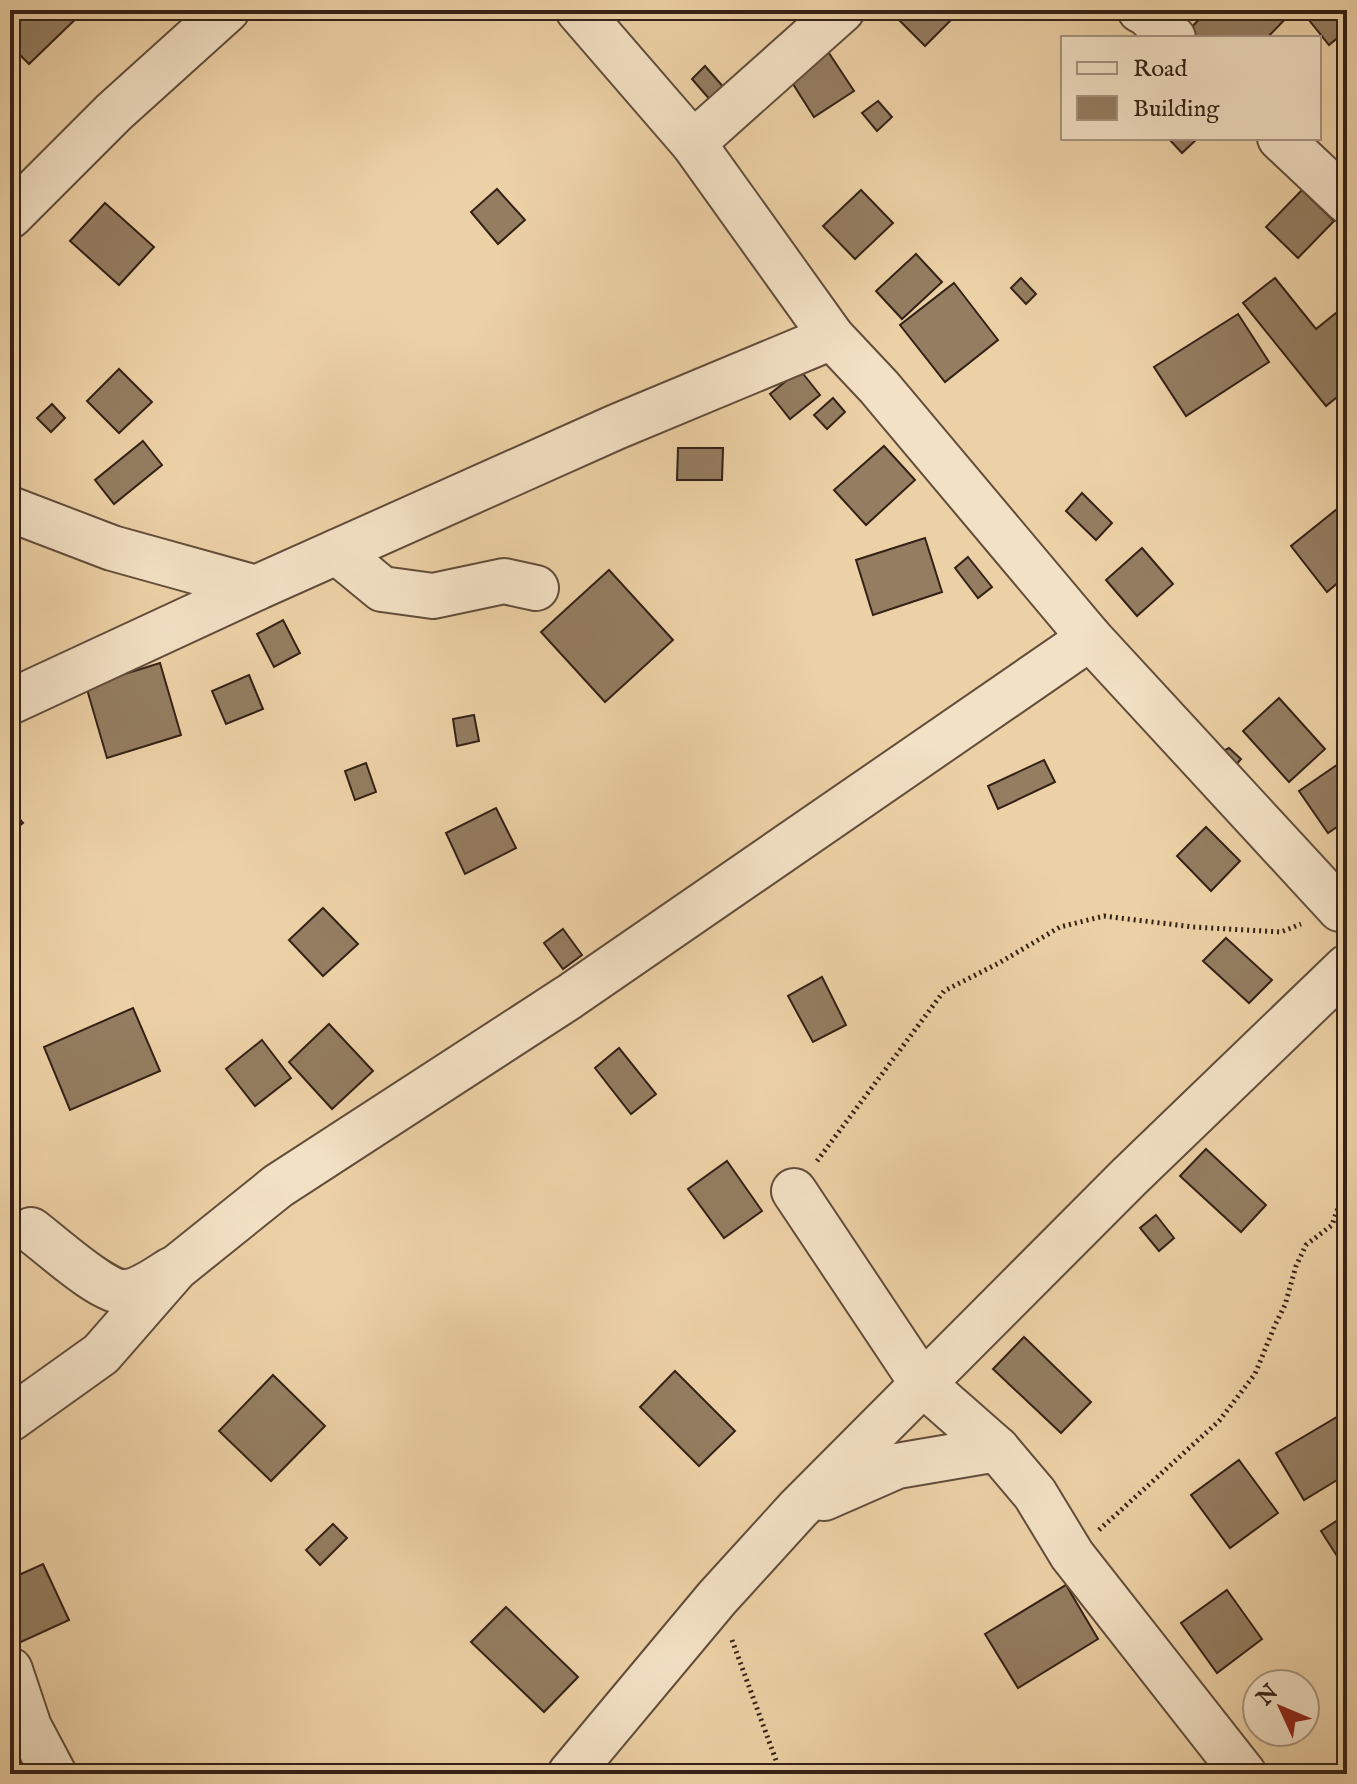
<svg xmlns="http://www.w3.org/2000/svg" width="1357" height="1784" font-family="'IM FELL English',serif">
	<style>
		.building { fill: #947d61; stroke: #342117; stroke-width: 2 }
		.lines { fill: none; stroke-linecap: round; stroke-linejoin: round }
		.minor-casing { stroke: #624d3b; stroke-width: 48 }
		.path { stroke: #342117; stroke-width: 5; stroke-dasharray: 2 4; stroke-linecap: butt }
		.minor { stroke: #f3e1c5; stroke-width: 44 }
	</style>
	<rect width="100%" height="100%" fill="#edd1a6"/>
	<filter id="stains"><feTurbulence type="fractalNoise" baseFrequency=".0025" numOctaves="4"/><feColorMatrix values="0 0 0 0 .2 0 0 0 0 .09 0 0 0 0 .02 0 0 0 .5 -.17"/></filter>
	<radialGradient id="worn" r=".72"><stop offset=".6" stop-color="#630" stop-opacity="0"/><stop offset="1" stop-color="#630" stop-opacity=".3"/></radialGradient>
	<!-- building -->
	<g class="building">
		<path d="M10,10H85L29,64L10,45Z"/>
		<path d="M889,10H961L925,46Z"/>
		<path d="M1208,10H1294L1267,38H1192L1186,33Z"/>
		<path d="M1312,10H1347V30L1329,45L1305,15Z"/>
		<path d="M825,47L854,91L814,117L786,73Z"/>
		<path d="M705,66L726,90L712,102L692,79Z"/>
		<path d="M878,101L892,117L877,131L862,113Z"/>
		<path d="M1168,138H1198L1182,153Z"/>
		<path d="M497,189L525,220L498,244L471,212Z"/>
		<path d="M861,190L893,223L855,259L823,226Z"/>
		<path d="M1302,190L1334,221L1298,258L1266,227Z"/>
		<path d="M105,203L154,247L119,285L70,241Z"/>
		<path d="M916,254L942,282L902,319L876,291Z"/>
		<path d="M1021,278L1036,294L1026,304L1011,288Z"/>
		<path d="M1275,278L1316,329L1347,304V389L1326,406L1243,303Z"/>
		<path d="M954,283L998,340L945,382L900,325Z"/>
		<path d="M1238,314L1269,362L1186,416L1154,367Z"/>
		<path d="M119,369L152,402L119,433L87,401Z"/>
		<path d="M800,370L820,395L790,419L770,394Z"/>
		<path d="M833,398L845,412L827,429L814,415Z"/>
		<path d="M52,404L65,418L51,432L37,418Z"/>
		<path d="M143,441L162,465L114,504L95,480Z"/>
		<path d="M884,446L915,480L866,525L834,490Z"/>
		<path d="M678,448H723L722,480H677Z"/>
		<path d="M1082,493L1112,523L1096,540L1066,511Z"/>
		<path d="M1347,501V575L1327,592L1291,546Z"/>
		<path d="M925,538L942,592L873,615L856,560Z"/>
		<path d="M1142,548L1173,584L1137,616L1106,580Z"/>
		<path d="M968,557L992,587L978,598L955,568Z"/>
		<path d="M609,570L673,640L605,702L541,632Z"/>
		<path d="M283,620L300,653L274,667L257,634Z"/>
		<path d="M160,663L181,735L107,758L86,686Z"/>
		<path d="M249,675L263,709L226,724L212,691Z"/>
		<path d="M1279,698L1325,749L1289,782L1243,731Z"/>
		<path d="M474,715L479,741L457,746L453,719Z"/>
		<path d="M1229,748L1241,759L1236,765L1223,751Z"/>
		<path d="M1347,758V820L1328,833L1299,791Z"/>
		<path d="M1044,760L1055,782L998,809L988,786Z"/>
		<path d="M366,763L376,792L355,800L345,771Z"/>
		<path d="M10,808L23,823L10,834Z"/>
		<path d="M496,808L516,848L465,874L446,833Z"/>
		<path d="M1206,827L1240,861L1211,891L1177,856Z"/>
		<path d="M323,908L358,944L323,976L289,940Z"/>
		<path d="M563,929L582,955L563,969L544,943Z"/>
		<path d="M1226,938L1272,980L1249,1003L1203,961Z"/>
		<path d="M822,977L846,1025L813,1042L788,996Z"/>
		<path d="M133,1008L160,1071L70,1110L44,1047Z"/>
		<path d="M329,1024L373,1071L332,1109L289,1062Z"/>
		<path d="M262,1040L291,1078L255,1106L226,1069Z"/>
		<path d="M619,1048L656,1094L631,1114L595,1068Z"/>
		<path d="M1206,1149L1266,1205L1241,1232L1180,1176Z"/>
		<path d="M727,1161L762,1211L724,1238L688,1189Z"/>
		<path d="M1156,1215L1174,1238L1159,1251L1140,1228Z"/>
		<path d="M1024,1337L1091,1402L1061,1433L993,1369Z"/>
		<path d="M675,1371L735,1431L699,1466L640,1407Z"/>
		<path d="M273,1375L325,1426L271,1481L219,1431Z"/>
		<path d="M1347,1411V1474L1304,1500L1276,1453Z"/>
		<path d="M1239,1460L1278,1513L1230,1548L1191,1495Z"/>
		<path d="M1347,1514V1570H1346L1321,1531Z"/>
		<path d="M333,1524L347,1538L320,1565L306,1550Z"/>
		<path d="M43,1564L69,1620L10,1647V1579Z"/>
		<path d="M1066,1585L1098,1639L1018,1688L985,1634Z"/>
		<path d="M1227,1590L1262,1639L1217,1673L1181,1623Z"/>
		<path d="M506,1607L578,1677L544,1712L471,1642Z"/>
		<path d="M10,1752L19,1774H10Z"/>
	</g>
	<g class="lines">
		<!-- minor casing -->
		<g class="minor-casing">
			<g id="minor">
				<path d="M578,10L693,143L832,337L879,387L1090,638L1340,909L1347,910"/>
				<path d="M1140,10L1146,13L1173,38"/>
				<path d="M1280,138L1347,201"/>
				<path d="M693,143L842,10"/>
				<path d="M10,216L114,112L227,10"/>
				<path d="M10,509L112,548L256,588L616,427L832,337"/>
				<path d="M337,552L382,589L433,596L504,581L536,588"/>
				<path d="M10,702L256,588"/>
				<path d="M794,1191L922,1383L997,1449"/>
				<path d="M31,1230C50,1244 104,1294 126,1292C141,1291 158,1278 171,1270"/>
				<path d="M10,1419L101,1354L176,1268L278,1186L569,997L1090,638"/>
				<path d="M824,1498L897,1466L997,1449L1035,1494L1072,1555L1244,1774"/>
				<path d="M10,1670L29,1727L54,1774"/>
				<path d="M570,1774L717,1598L798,1509L1129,1177L1347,967"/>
			</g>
		</g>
		<!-- path -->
		<g class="path">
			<path d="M817,1161L944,991L999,963L1060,927L1104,916L1193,927L1281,932L1301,924"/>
			<path d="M1099,1530L1219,1421L1255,1374L1275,1325L1285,1305L1296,1266L1306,1245L1332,1225L1343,1194L1347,1152"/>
			<path d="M732,1640L781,1774"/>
		</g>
		<!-- minor -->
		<use href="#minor" class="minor"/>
	</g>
	<!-- margin -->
	<rect width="1357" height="1784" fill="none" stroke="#edd1a6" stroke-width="40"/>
	<rect x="12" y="12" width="1333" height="1760" fill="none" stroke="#342117" stroke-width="4"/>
	<rect x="20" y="20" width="1317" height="1744" fill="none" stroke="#342117" stroke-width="2"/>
	<!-- legend -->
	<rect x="1061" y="36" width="260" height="104" fill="#f3e1c5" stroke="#a7947f" stroke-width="2"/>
	<rect x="1077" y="62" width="40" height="12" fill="#f3e1c5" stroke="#a7947f" stroke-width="2"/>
	<text x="1133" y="76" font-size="24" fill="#342117">Road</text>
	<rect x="1077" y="96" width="40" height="24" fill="#947d61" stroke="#a7947f" stroke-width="2"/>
	<text x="1133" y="116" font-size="24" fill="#342117">Building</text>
	<!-- north arrow -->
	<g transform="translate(1281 1708) rotate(314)"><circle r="38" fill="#f3e1c5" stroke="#a7947f" stroke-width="2"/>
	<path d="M0-6L14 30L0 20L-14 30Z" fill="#8f2418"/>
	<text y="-12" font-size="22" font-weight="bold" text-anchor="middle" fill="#342117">N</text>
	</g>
	<rect width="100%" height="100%" filter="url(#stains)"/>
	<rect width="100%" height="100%" fill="url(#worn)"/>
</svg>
